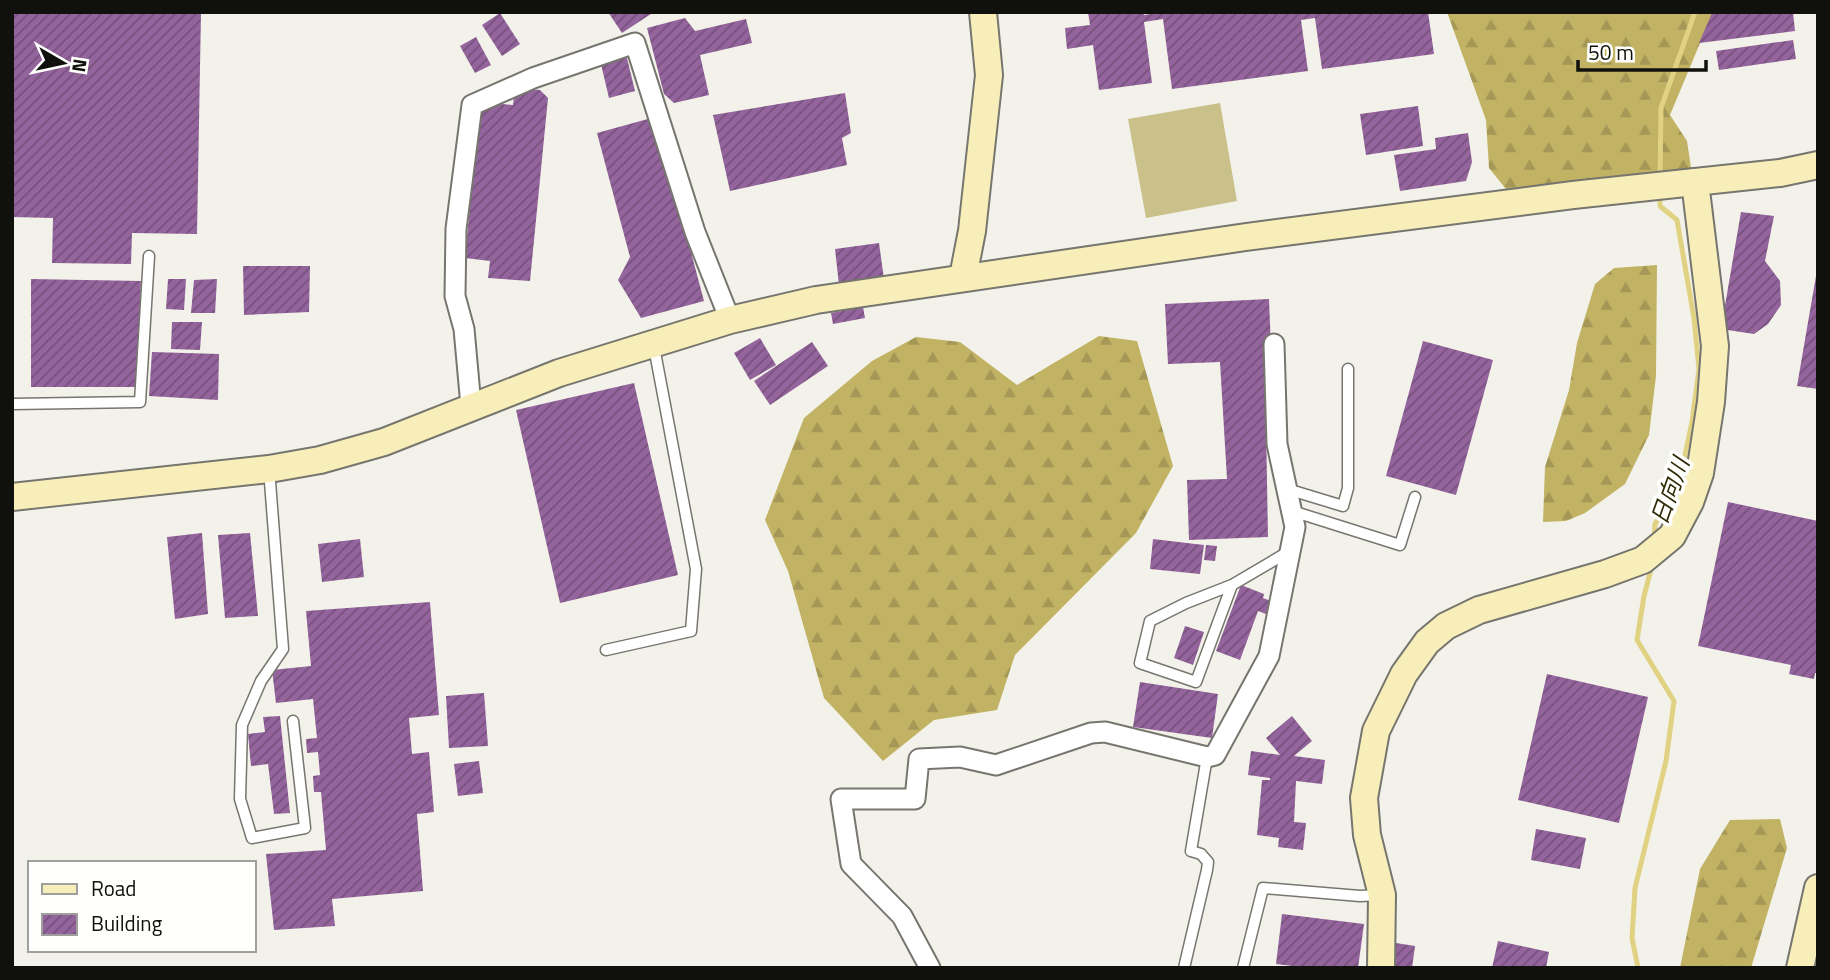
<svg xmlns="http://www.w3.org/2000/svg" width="1830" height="980" font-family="'Titillium Web','Noto Sans JP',sans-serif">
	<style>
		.forest { fill: url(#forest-firs) }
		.pitch { fill: #cac08a }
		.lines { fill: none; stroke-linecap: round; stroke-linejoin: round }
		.stream { stroke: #e1d283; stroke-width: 5 }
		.building { fill: url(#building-hatch) }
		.lane-casing { stroke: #76756e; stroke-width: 13 }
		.street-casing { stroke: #76756e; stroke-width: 23 }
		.secondary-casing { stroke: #76756e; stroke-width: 30 }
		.lane { stroke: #fff; stroke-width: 10 }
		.street { stroke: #fff; stroke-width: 19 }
		.secondary { stroke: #f7eeb9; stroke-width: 26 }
		.labels { text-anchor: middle; stroke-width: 7; stroke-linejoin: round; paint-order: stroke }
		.water-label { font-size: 23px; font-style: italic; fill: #312a06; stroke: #fffffd }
	</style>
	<defs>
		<pattern id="forest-firs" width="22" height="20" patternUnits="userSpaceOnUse" patternTransform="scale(1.75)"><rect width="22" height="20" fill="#c1b264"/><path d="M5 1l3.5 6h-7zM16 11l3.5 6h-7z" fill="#a59856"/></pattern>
		<pattern id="building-hatch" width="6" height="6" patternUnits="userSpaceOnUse" patternTransform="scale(1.75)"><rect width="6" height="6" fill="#94649c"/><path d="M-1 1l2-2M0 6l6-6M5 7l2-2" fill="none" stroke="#77517e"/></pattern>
	</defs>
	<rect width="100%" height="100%" fill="#f3f2ea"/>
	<!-- forest -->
	<g class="forest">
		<path d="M1447,12H1713L1670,115L1687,141L1691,168L1651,177L1510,194L1489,168L1486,120Z"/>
		<path d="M1657,265L1656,376L1649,435L1625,484L1585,513L1566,521L1543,522L1545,467L1569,390L1577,343L1595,284L1614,268Z"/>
		<path d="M1099,336L1137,341L1173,466L1136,533L1015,655L997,710L934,720L883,761L824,698L788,571L765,520L804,418L872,361L916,337L960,342L1017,385Z"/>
		<path d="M1780,819L1787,848L1751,968H1680L1700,869L1730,820Z"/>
	</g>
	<!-- pitch -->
	<path class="pitch" d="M1220,103L1237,201L1146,218L1128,119Z"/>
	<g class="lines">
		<!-- stream -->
		<g class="stream">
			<path d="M1660,178L1661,108L1695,12"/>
			<path d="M1654,538L1655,524L1671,496L1682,469L1692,422L1699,369L1694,318L1677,220L1660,206V194"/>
			<path d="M1638,968L1632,938L1635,888L1666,761L1674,701L1637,640L1644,596L1653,562"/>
		</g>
	</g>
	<!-- building -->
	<g class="building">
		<path d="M12,12H201L197,234L132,233L131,264L52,263L53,218L12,217Z"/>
		<path d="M608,12H654L622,33Z"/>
		<path d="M1088,12H1144V15L1161,12H1428L1434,54L1322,69L1315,18L1301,20L1308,71L1172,89L1163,19L1144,22L1152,83L1099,90L1093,45L1067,49L1065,28L1090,25Z"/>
		<path d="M1793,12L1795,31L1699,43L1712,13Z"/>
		<path d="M500,13L520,44L502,56L482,25Z"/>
		<path d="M685,18L695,31L746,19L752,43L700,55L709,95L674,103L664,94L647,28Z"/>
		<path d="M476,37L491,65L475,73L460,46Z"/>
		<path d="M1793,40L1796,59L1719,70L1716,51Z"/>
		<path d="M626,54L635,91L609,98L600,60Z"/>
		<path d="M515,87L540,90L548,98L530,281L488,278L490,261L465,258L480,102L513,105Z"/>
		<path d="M845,93L851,133L842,138L847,165L730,191L713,115Z"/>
		<path d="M1418,106L1423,146L1366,155L1360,114Z"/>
		<path d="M655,117L704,301L641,318L618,280L630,257L597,133Z"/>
		<path d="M1468,133L1472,162L1466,181L1400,191L1394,155L1436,149L1435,138Z"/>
		<path d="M1741,212L1774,216L1765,261L1780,281L1781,305L1768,324L1754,334L1721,329Z"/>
		<path d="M879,243L884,279L839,285L835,249Z"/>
		<path d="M243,266H310L309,312L244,315Z"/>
		<path d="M1816,276H1818V389L1797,386Z"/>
		<path d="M31,279L141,281L137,387H31Z"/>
		<path d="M168,279H186L184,310L166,309Z"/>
		<path d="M217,279L215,313H191L194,280Z"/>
		<path d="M1269,299L1274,425H1266L1268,537L1189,540L1187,480L1227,479L1220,362L1168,364L1165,304Z"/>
		<path d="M863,307L865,318L833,324L831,313Z"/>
		<path d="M172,322H202L200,350L171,349Z"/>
		<path d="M760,338L776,365L750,380L734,353Z"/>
		<path d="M1423,341L1493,360L1456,495L1386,476Z"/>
		<path d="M812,342L828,366L770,405L754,381Z"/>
		<path d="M152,352L219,354L218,400L149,396Z"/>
		<path d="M634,383L678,575L560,603L516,410Z"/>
		<path d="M1728,502L1818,521V673H1815L1814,679L1789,674L1791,665L1698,646Z"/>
		<path d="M202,533L208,614L175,619L167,537Z"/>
		<path d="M250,533L258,616L225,618L218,535Z"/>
		<path d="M360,539L364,577L322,582L318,544Z"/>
		<path d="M1153,539L1204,545L1200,574L1150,569Z"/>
		<path d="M1206,545L1217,546L1215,561L1204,560Z"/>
		<path d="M1241,585L1264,594L1263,598L1271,601L1266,614L1258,611L1240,660L1216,651Z"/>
		<path d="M430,602L439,715L409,718L412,754L429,752L434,812L417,814L423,891L332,899L335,926L274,930L266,854L326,850L321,792H314L313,776L320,775L318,752L307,753L306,739L317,738L313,699L276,703L272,670L311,666L306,611Z"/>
		<path d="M1185,626L1204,632L1193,665L1174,658Z"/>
		<path d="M1547,674L1648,697L1619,823L1518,800Z"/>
		<path d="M1140,682L1218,694L1212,738L1133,727Z"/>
		<path d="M484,693L488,746L449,748L446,696Z"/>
		<path d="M280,716L290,813L274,814L268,764L251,766L248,734L265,732L263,717Z"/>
		<path d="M1292,716L1312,741L1294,756L1325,760L1322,784L1296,781L1294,822L1306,823L1303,850L1278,847L1279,838L1257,835L1262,780H1270V778L1248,775L1251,751L1280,755L1266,738Z"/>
		<path d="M479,761L483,793L458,796L454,764Z"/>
		<path d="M1536,829L1586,838L1580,869L1531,860Z"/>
		<path d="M1282,914L1364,924L1358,968H1309L1276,964Z"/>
		<path d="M1498,941L1549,952L1546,968H1492Z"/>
		<path d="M1396,943L1415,946L1412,968H1392Z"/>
	</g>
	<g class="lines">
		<!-- lane casing -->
		<g class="lane-casing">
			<g id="lane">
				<path d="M12,404L140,402L149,256"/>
				<path d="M269,469L283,649L261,681L242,725L240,799L252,838L305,828L293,721"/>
				<path d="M1287,489L1343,506L1348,488V369"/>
				<path d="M1292,511L1400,545L1415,497"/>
				<path d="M1232,585L1196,682L1140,663L1150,621L1186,603L1232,585L1288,552"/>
				<path d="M606,650L691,631L696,569L654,347"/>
				<path d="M1184,968L1207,870L1208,862L1201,854L1191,851L1207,757"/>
				<path d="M1243,968L1263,888L1360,896L1381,895"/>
			</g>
		</g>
		<!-- street casing -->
		<g class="street-casing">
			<g id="street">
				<path d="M471,406L464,329L455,296L456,229L472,105L533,78L635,43L695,232L730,320"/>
				<path d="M930,968L902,916L851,864L841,799H915L919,759L960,757L996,765L1091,733L1105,732L1207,757L1215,755L1269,656L1295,527L1277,444L1274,344"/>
			</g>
		</g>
		<!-- secondary casing -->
		<g class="secondary-casing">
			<g id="secondary">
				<path d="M963,277L972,231L989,75L983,12"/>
				<path d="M12,497L269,469L320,460L384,442L559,373L730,320L816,300L1246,237L1573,195L1780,173L1818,165"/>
				<path d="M1381,968L1382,895L1367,835L1364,798L1376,731L1404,674L1427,642L1446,626L1479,610L1605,574L1643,560L1672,536L1690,502L1700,473L1711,402L1715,346L1695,182"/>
				<path d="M1800,968L1818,888"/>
			</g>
		</g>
		<!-- lane -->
		<use href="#lane" class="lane"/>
		<!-- street -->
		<use href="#street" class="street"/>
		<!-- secondary -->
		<use href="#secondary" class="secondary"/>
	</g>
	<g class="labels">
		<!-- water labels -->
		<g class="water-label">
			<text transform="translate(1670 491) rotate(-70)" y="8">日向川</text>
		</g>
	</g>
	<!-- border -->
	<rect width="1830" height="980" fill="none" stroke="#10100d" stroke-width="28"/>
	<!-- legend -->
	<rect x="28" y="861" width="228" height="91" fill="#fffffd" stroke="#9f9f9d" stroke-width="2"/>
	<rect x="42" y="884" width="35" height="10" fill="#f7eeb9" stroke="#9f9f9d" stroke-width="2"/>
	<text x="91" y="896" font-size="21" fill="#10100d">Road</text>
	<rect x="42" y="914" width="35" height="21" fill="url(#building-hatch)" stroke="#9f9f9d" stroke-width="2"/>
	<text x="91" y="931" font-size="21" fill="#10100d">Building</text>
	<!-- north arrow -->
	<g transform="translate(63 63) rotate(99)" stroke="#fffffd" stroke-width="5" paint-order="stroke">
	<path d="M0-5L12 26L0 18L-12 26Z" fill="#10100d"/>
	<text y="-10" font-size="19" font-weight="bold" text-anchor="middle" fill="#10100d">N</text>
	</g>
	<!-- scale -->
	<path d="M1578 60v10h128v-10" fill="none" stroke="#10100d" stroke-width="3.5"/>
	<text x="1588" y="60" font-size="21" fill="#10100d" stroke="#fffffd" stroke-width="5" paint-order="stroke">50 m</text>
</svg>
